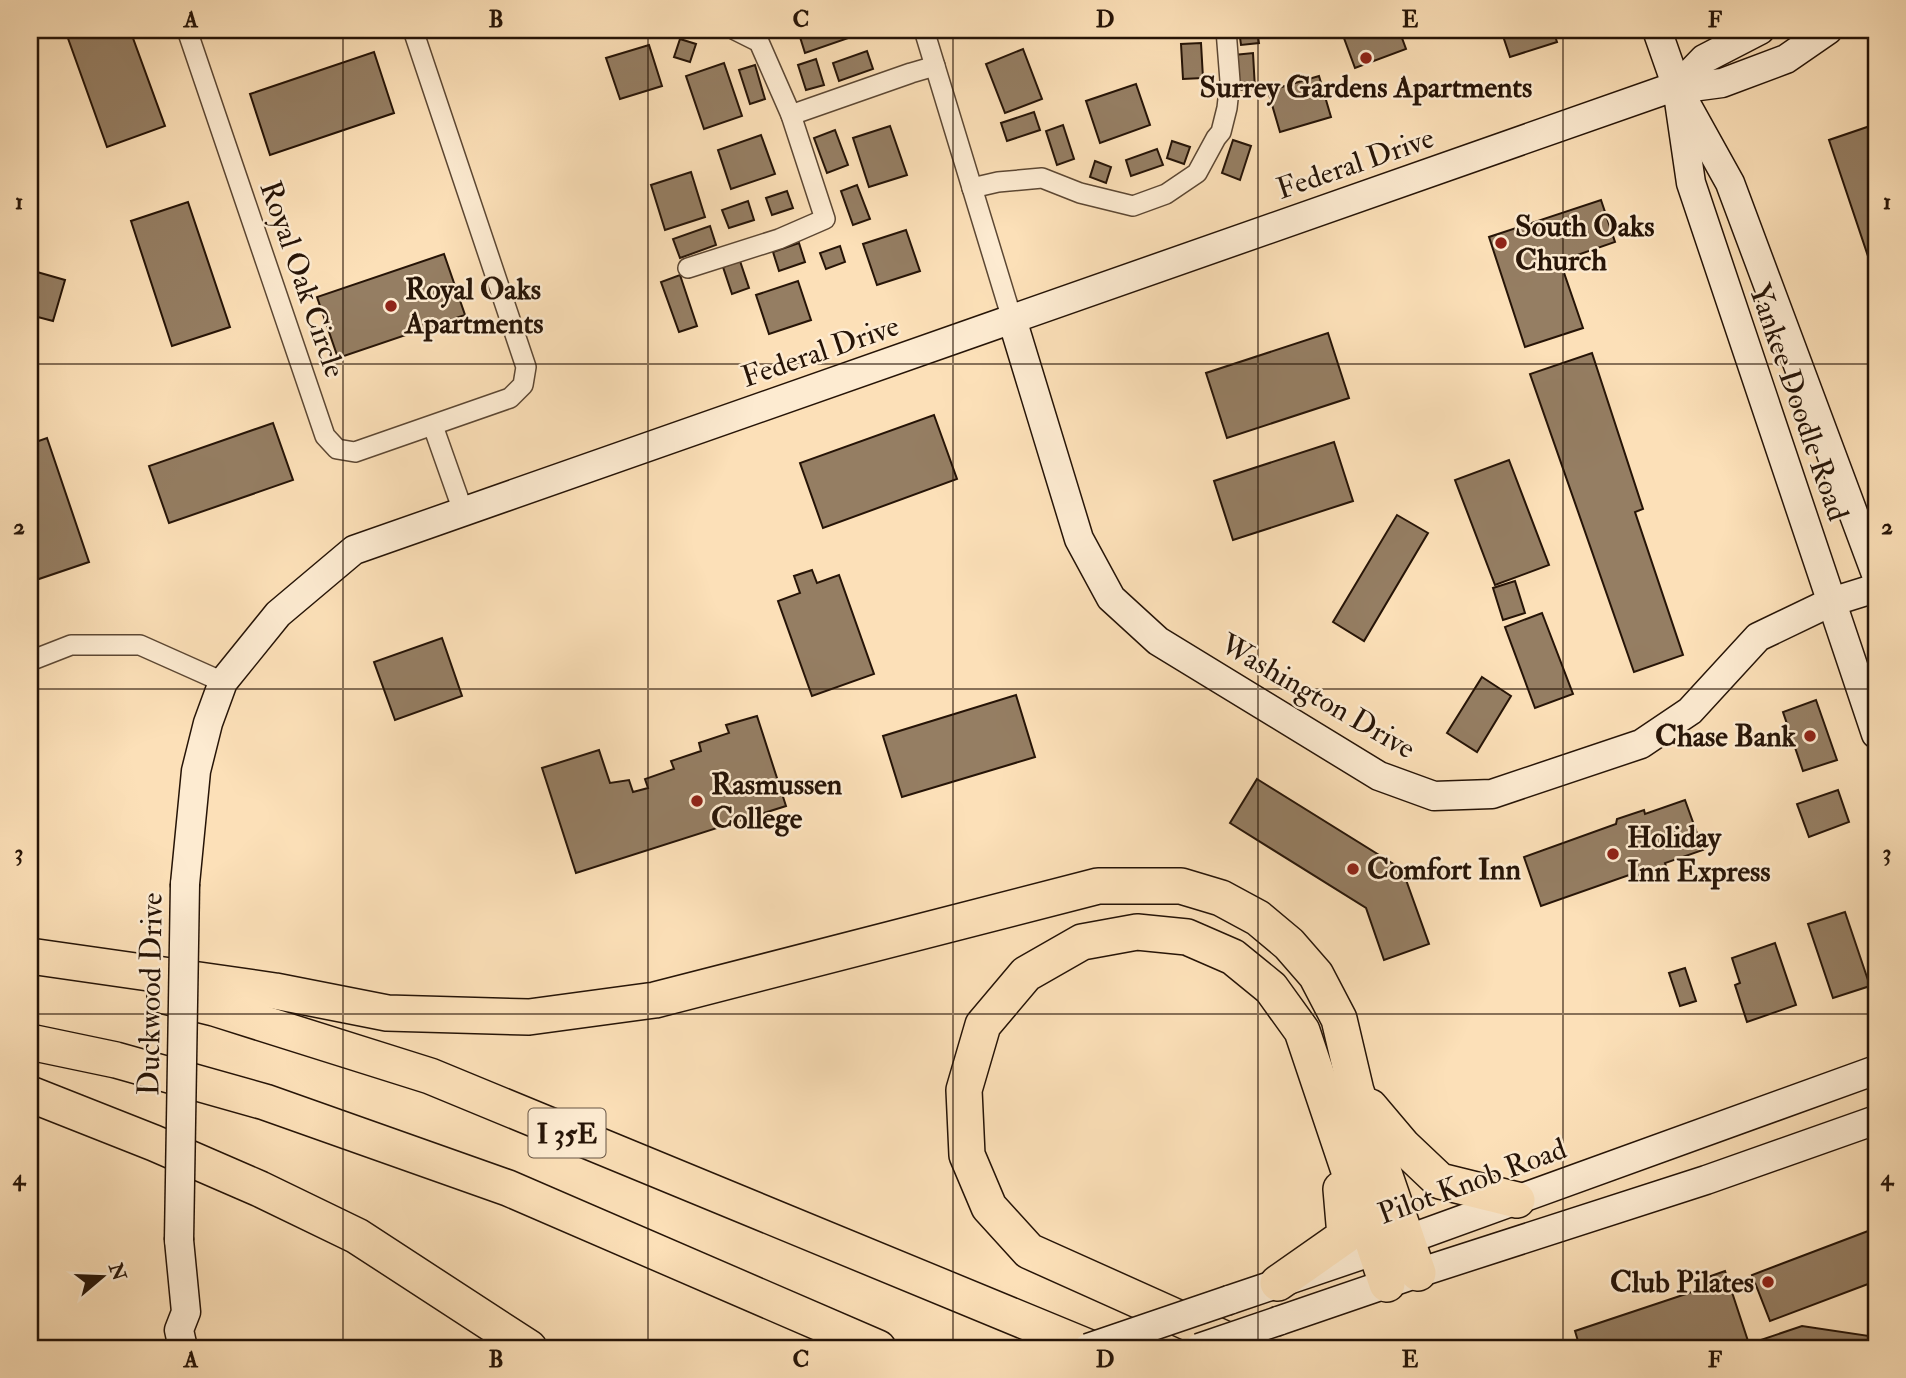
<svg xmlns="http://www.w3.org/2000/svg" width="1906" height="1378" font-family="'IM FELL Double Pica',serif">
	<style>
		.building { fill: #957e63; stroke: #261407; stroke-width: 2 }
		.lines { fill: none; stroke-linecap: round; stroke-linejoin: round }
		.street-casing { stroke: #5c4733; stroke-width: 22 }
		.secondary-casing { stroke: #261407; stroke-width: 31 }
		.highway-casing { stroke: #261407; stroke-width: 38 }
		.street { stroke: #fdebd1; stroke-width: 19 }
		.secondary { stroke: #fdebd1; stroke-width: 28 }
		.highway { stroke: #fce0b8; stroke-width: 35 }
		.secondary-bridge-casing { stroke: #261407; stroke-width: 31; stroke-linecap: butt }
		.secondary-bridge { stroke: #fdebd1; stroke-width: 28 }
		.grid { fill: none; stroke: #261407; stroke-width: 2; stroke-opacity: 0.55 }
		.poi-dot { fill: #8f2418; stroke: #fdebd1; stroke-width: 2.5 }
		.labels { text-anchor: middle; stroke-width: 5; stroke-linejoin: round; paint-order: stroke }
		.shield { fill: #fdebd1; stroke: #665444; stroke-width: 2 }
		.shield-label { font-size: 28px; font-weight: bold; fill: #261407 }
		.poi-label { font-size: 30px; font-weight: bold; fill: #261407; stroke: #fdebd1; text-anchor: start }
		.street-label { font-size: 30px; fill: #261407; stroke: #fdebd1 }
		.neatline { fill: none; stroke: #261407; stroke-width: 2.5 }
		.grid-label { font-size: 23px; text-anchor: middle; font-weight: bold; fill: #261407 }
	</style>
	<rect width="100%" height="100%" fill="#fce0b8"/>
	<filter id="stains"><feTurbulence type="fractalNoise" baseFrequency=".00286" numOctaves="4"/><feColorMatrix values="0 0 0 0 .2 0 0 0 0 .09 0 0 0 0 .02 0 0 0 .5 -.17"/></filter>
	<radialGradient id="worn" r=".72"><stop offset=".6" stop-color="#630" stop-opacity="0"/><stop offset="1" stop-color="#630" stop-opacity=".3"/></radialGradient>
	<!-- building -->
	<g class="building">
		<path d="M65,30H130L165,126L107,147Z"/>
		<path d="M803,30H858L860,34L805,53L800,37L805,35Z"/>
		<path d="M1239,30H1257L1259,43L1241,45Z"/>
		<path d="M1341,30H1399L1406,49L1355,68Z"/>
		<path d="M1501,30H1553L1557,42L1510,57Z"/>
		<path d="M680,39L696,44L690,62L674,57Z"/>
		<path d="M1201,43L1203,78L1183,79L1181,44Z"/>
		<path d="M649,45L662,86L620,99L606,58Z"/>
		<path d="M1023,49L1042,99L1005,113L986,64Z"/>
		<path d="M867,51L873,69L839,81L833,63Z"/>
		<path d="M374,52L394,113L270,155L250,94Z"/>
		<path d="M1253,53L1255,89L1237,90L1234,55Z"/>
		<path d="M816,59L824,85L806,90L798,65Z"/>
		<path d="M724,63L742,116L704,129L686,76Z"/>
		<path d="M755,65L765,99L750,104L739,70Z"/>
		<path d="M1319,76L1331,117L1280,132L1268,91Z"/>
		<path d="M1136,84L1150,125L1100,143L1086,101Z"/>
		<path d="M1034,112L1040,130L1007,141L1001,123Z"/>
		<path d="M1876,124V280L1829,140Z"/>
		<path d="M1063,125L1074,159L1057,165L1046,131Z"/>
		<path d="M890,126L907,175L869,187L853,138Z"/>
		<path d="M835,130L848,165L827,173L814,138Z"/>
		<path d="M761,135L775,174L731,189L718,150Z"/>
		<path d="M1233,140L1251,146L1240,180L1222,173Z"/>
		<path d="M1172,141L1190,147L1184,164L1167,158Z"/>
		<path d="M1157,149L1163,165L1131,176L1126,160Z"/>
		<path d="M1095,161L1111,167L1106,183L1090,177Z"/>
		<path d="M691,172L705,217L665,230L651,185Z"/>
		<path d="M857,185L870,219L853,225L841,191Z"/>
		<path d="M787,191L793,208L772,215L766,198Z"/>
		<path d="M1601,200L1615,242L1560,261L1583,328L1525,347L1489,237Z"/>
		<path d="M748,201L754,220L729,228L722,210Z"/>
		<path d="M188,202L230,327L172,346L131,221Z"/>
		<path d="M710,226L716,245L680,258L673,239Z"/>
		<path d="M906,230L920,271L877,285L863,244Z"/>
		<path d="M799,243L805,262L779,271L773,252Z"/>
		<path d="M840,246L845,262L826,269L820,253Z"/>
		<path d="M444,254L465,315L338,358L317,297Z"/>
		<path d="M740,261L749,288L732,294L723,267Z"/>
		<path d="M30,270L65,280L53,321L30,315Z"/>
		<path d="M680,275L697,326L679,332L661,282Z"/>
		<path d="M798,281L811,320L769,334L756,295Z"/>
		<path d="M1328,333L1349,398L1227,438L1206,373Z"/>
		<path d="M1592,353L1643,509L1635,512L1683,655L1634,672L1530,374Z"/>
		<path d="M934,415L957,479L823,528L800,463Z"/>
		<path d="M273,423L293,480L169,523L149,466Z"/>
		<path d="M47,438L89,562L30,582V444Z"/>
		<path d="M1334,442L1353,501L1233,540L1214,481Z"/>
		<path d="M1509,460L1549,565L1495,585L1455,480Z"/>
		<path d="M1397,515L1428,533L1364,641L1333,622Z"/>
		<path d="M812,570L817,583L839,575L874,674L812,696L778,601L800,593L794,576Z"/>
		<path d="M1515,581L1525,613L1503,620L1493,588Z"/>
		<path d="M1542,613L1573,694L1535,708L1505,627Z"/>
		<path d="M442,638L462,696L395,720L374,662Z"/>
		<path d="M1482,677L1511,696L1477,752L1447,733Z"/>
		<path d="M1016,695L1035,757L902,797L883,736Z"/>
		<path d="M1816,700L1837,760L1803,771L1783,712Z"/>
		<path d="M757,716L786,806L576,873L542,768L599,750L610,783L629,780L633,792L648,788L645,779L674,769L671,761L701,751L699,743L729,733L726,725Z"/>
		<path d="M1257,779L1408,873L1405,877L1429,944L1384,960L1366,908L1230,823Z"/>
		<path d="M1838,790L1849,822L1809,837L1797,804Z"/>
		<path d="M1685,800L1703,850L1665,863L1666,866L1630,878L1629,875L1541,906L1524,857L1616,824L1617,819L1644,810L1645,814Z"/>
		<path d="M1845,912L1870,986L1833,998L1808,924Z"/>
		<path d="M1775,943L1796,1005L1747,1022L1735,985L1740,983L1732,958Z"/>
		<path d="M1685,968L1696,1001L1680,1006L1669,973Z"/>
		<path d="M1876,1228V1281L1770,1321L1752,1275Z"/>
		<path d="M1725,1271L1749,1344L1802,1326L1876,1337V1348H1580L1575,1331L1707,1287L1708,1277Z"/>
	</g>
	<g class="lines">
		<!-- street casing -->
		<g class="street-casing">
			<g id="street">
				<path d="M187,30L325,436L337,449L355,452L510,398L523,385L526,367L413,30"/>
				<path d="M924,30L1012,319"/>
				<path d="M791,115L911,73L935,66"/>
				<path d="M972,188L998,182L1042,178L1080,193L1133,206L1166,194L1197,173L1216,138L1221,132L1227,108L1230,81L1226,30"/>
				<path d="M688,268L779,239L825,219L791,115L759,42L735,30"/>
				<path d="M433,426L463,511"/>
				<path d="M30,661L71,645H140L223,682"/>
			</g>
		</g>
		<!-- secondary casing -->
		<g class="secondary-casing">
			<g id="secondary">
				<path d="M1657,30L1677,87L1691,183L1876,734"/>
				<path d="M1677,87L1704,59L1760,30"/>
				<path d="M1685,102L1730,183L1876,574"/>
				<path d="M1012,319L1079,539L1111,598L1158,641L1379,776L1434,796L1492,794L1641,744L1690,711L1758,637L1831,602L1876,588"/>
				<path d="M185,884L196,771L208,723L223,682L278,614L354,550L1662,91L1722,83L1786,59L1828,30"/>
				<path d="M179,1240L186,1312L179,1330L183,1348"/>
				<path d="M1229,1300L1406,1240L1876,1070"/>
				<path d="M1278,1321L1418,1273L1706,1180L1876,1120"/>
			</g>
		</g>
		<!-- highway casing -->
		<g class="highway-casing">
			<g id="highway">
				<path d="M30,956L275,991L387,1013L529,1017L655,1000L1098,886H1181L1221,898L1258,918L1289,944L1316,975L1339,1019L1356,1091L1418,1273"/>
				<path d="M165,996L214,1008L430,1076L1090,1348"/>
				<path d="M30,1042L116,1060L265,1102L508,1188L878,1348"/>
				<path d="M30,1094L154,1143L260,1189L357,1236L529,1348"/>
				<path d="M1370,1107L1403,1146L1440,1181L1517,1200"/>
				<path d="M1278,1283L1345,1236L1341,1189"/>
				<path d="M1245,1348L1029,1251L989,1207L967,1155L964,1090L983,1025L1026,974L1082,942L1137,932L1187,937L1233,957L1271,988L1302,1031L1387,1284"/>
			</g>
		</g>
		<!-- street -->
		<use href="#street" class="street"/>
		<!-- secondary -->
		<use href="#secondary" class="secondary"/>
		<!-- highway -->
		<use href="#highway" class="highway"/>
		<!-- secondary-bridge casing -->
		<g class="secondary-bridge-casing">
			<g id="secondary-bridge">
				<path d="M179,1240L185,884"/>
				<path d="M1088,1348L1229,1300"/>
				<path d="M1199,1348L1278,1321"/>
			</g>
		</g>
		<!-- secondary-bridge -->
		<use href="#secondary-bridge" class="secondary-bridge"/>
	</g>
	<!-- grid -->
	<path class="grid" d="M343,30V1348M648,30V1348M953,30V1348M1258,30V1348M1563,30V1348M30,364H1876M30,689H1876M30,1014H1876"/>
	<!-- markers -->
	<g class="poi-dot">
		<circle cx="1366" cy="58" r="7"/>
		<circle cx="1501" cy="243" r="7"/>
		<circle cx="391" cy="306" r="7"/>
		<circle cx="1810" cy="736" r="7"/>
		<circle cx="697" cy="801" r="7"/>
		<circle cx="1613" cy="854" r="7"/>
		<circle cx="1353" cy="869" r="7"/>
		<circle cx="1768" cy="1282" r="7"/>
	</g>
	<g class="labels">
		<!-- shield labels -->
		<rect class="shield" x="528.5" y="1108.5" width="77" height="49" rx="5"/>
		<g class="shield-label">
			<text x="567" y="1143">I 35E</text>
		</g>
		<!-- poi labels -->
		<g class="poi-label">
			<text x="1366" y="97" text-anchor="middle">Surrey Gardens Apartments</text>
			<text x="1515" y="236">South Oaks<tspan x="1515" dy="34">Church</tspan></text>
			<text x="405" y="299">Royal Oaks<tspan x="405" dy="34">Apartments</tspan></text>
			<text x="1796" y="746" text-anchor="end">Chase Bank</text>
			<text x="711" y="794">Rasmussen<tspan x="711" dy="34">College</tspan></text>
			<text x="1627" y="847">Holiday<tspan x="1627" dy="34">Inn Express</tspan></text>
			<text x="1367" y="879">Comfort Inn</text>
			<text x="1754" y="1292" text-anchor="end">Club Pilates</text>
		</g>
		<!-- street labels -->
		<g class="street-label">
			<text transform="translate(1355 163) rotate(-19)" y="10">Federal Drive</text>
			<text transform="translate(303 279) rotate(71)" y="10">Royal Oak Circle</text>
			<text transform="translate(820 351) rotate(-19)" y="10">Federal Drive</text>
			<text transform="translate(1799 402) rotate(71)" y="10">Yankee Doodle Road</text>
			<text transform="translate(1318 696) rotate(30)" y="10">Washington Drive</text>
			<text transform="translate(150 994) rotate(-89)" y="10">Duckwood Drive</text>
			<text transform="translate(1472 1181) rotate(-20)" y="10">Pilot Knob Road</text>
		</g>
	</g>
	<!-- margin -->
	<rect width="1906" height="1378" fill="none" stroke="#fce0b8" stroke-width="77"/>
	<!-- north arrow -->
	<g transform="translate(102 1277) rotate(71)" stroke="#fdebd1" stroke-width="5" paint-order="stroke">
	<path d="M0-5L12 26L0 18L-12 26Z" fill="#261407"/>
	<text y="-10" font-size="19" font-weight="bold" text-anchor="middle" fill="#261407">N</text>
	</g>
	<rect x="38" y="38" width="1830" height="1302" class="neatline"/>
	<g class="grid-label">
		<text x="191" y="27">A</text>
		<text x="496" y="27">B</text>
		<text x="801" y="27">C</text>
		<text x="1105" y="27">D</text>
		<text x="1410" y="27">E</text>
		<text x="1715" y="27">F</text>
		<text x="19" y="209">1</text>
		<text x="1887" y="209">1</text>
		<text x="19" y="534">2</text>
		<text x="1887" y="534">2</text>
		<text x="19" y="860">3</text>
		<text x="1887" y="860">3</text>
		<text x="19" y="1185">4</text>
		<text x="1887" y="1185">4</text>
		<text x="191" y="1367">A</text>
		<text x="496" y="1367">B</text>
		<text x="801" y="1367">C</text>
		<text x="1105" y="1367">D</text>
		<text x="1410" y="1367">E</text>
		<text x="1715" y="1367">F</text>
	</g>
	<rect width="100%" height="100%" filter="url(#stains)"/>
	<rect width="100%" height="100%" fill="url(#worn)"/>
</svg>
